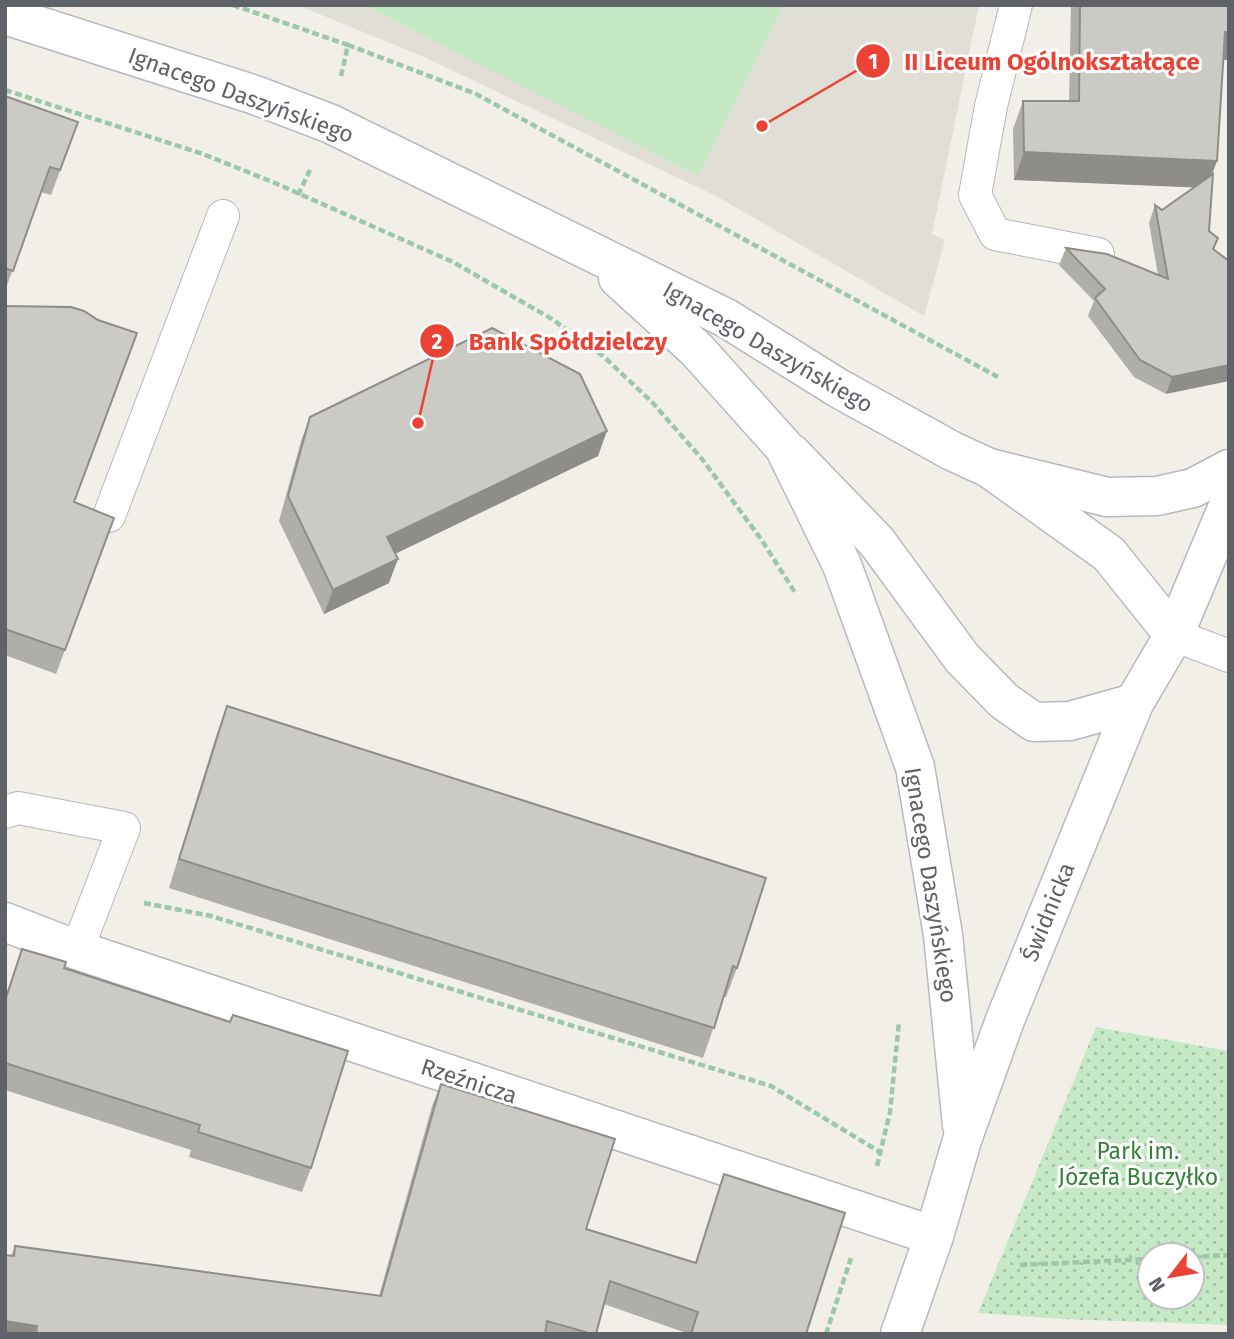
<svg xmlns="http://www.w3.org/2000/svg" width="1234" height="1339" font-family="'Fira Sans',sans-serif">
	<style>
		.education { fill: #e1ded6 }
		.grass { fill: url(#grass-dots); fill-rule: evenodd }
		.garden { fill: #c5e8c5 }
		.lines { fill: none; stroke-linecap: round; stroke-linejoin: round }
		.lane-casing { stroke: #b5b8bc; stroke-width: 34 }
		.street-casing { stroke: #b5b8bc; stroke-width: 41 }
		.secondary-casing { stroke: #b6babf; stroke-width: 41 }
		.path { stroke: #9cc7a9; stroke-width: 4.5; stroke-dasharray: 7 3.5; stroke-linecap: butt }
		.lane { stroke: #fff; stroke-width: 32 }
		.street { stroke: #fff; stroke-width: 38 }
		.secondary { stroke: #fff; stroke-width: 38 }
		.wall { fill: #afaea9 }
		.shaded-wall { fill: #8f8d8a }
		.building { fill: #cccac5; stroke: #8f8d8a; stroke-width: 2 }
		.labels { text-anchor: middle; stroke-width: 6; stroke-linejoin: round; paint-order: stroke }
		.street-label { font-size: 23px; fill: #5f6368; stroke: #fff }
		.park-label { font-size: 23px; fill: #348238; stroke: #fff }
		.leader { fill: none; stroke: #ea4335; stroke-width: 2.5 }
		.callout-dot { fill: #ea4335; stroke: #fff; stroke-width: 2.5 }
		.mark-label { font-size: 21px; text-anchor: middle; font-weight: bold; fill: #fff }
		.callout-label { font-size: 24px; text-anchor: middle; font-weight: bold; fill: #ea4335; stroke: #fff; stroke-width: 6; stroke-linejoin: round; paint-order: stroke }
	</style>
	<defs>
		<pattern id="grass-dots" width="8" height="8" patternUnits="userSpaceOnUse" patternTransform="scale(1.75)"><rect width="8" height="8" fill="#c5e8c5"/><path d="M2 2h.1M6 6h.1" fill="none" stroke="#a3c0a4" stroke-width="1.8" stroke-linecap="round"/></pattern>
	</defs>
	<rect width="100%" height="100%" fill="#f1efe8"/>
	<!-- education -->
	<path class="education" d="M297,5H979L932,234L945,240L924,316L716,196L422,56Z"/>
	<!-- grass -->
	<path class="grass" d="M1096,1027L1229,1051V1325L1063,1319L978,1313ZM1150,1255H1192V1297H1150Z"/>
	<!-- garden -->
	<path class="garden" d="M364,5H784L698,176Z"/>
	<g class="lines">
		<!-- lane casing -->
		<g class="lane-casing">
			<g id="lane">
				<path d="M1016,5L991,106L975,195L995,234L1098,254"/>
				<path d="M109,516L223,216"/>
				<path d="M1174,635L1229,656"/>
				<path d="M5,812L18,808L124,828L77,950"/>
			</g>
		</g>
		<!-- street casing -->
		<g class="street-casing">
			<g id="street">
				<path d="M791,453L877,542L962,658L1004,701L1034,722L1070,721L1134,703"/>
				<path d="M989,468L1107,497L1157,496L1193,488L1229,469"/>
				<path d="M1174,635L1229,504"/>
				<path d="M5,922L77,950L934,1236"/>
			</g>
		</g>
		<!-- secondary casing -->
		<g class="secondary-casing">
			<g id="secondary">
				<path d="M5,15L255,95L331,124L726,318L838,388L952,451L989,468L1109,554L1174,635L1134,703L1005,1020L963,1137L934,1236L900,1334"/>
				<path d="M618,278L697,350L784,447L842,565L915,767L943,935L962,1125"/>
			</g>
		</g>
		<!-- path -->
		<g class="path">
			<path d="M233,5L348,45"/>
			<path d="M341,76L348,45L476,94L998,377"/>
			<path d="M5,90L203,154L275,183L453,262L552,319L603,356L652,402L702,459L761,539L796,594"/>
			<path d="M298,195L310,170"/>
			<path d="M144,903L211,916L771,1086L880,1152"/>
			<path d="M877,1166L890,1112L899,1022"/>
			<path d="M1192,1257L1229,1255"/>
			<path d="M1020,1265L1150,1259"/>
			<path d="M826,1334L851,1258"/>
		</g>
		<!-- lane -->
		<use href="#lane" class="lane"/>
		<!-- street -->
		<use href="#street" class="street"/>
		<!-- secondary -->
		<use href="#secondary" class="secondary"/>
	</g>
	<!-- wall -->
	<g class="wall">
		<path d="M1071,5H1229V60H1224L1211,176L1209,231L1218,238L1214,250L1229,261L1166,394L1134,377L1088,316L1094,301L1059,265L1066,248L1158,275L1149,223L1155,205L1162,210L1194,187L1014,180L1013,129L1023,101H1069Z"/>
		<path d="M5,96L78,122L51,195L41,192L5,291Z"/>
		<path d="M5,306L75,502L114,518L56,674L5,655Z"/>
		<path d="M310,417L598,456L395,554L389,583L324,614L279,521L301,441Z"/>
		<path d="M227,706L737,968L726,997H724L703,1058L169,888L216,736Z"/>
		<path d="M22,949L64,968L311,1168L302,1192L189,1157L191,1150L5,1090V998Z"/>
		<path d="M441,1084L586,1229L695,1263L724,1174L806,1334H689L604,1304L596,1334H5L11,1256L15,1246L379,1296L432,1106Z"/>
	</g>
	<!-- shaded-wall -->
	<g class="shaded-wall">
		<path d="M1225,32H1229V60L1216,59Z"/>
		<path d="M1024,152L1217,161L1207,188L1014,180Z"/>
		<path d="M1229,365V381L1166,394L1172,377Z"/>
		<path d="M607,431L598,456L378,562L387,537Z"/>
		<path d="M398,559L389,583L324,614L333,590Z"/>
		<path d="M5,1321L37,1326L34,1334H5Z"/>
	</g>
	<!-- building -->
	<g class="building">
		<path d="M1080,5H1229V32H1225L1217,161L1024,152L1023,101H1079Z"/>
		<path d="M5,96L78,122L60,170L50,167L13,271L5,268Z"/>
		<path d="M1213,174L1209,231L1218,238L1213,249L1229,261V365L1172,377L1140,360L1095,298L1105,289L1066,248L1107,254L1168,279L1155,205L1162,210Z"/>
		<path d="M5,306L71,307L84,311L98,320L137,333L74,502L114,518L65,650L5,629Z"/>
		<path d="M492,328L580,374L607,431L387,537L398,559L333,590L288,496L310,417Z"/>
		<path d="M227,706L766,878L737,968L733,966L714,1028L179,859Z"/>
		<path d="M22,949L66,962L64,968L230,1022L233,1015L348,1051L311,1168L198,1132L200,1125L5,1063V1001Z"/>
		<path d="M441,1084L615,1139L586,1229L696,1263L724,1174L845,1213L806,1334H691L698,1312L610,1281L596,1334H592L547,1321L545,1334H36L37,1326L5,1321V1255L14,1256L15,1246L381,1296Z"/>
	</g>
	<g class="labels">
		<!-- street labels -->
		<g class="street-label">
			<text transform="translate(241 95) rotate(20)" y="8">Ignacego Daszyńskiego</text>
			<text transform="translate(768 347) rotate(30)" y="8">Ignacego Daszyńskiego</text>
			<text transform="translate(931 885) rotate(81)" y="8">Ignacego Daszyńskiego</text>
			<text transform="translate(1048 912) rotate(-68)" y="8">Świdnicka</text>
			<text transform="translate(469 1081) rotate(18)" y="8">Rzeźnicza</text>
		</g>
		<!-- park labels -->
		<g class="park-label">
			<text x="1138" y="1159">Park im.<tspan x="1138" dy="26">Józefa Buczyłko</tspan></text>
		</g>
	</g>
	<!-- callouts -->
	<path class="leader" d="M762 126L873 61M418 423L437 341"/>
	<g class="callout-dot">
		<circle cx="762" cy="126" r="7"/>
		<circle cx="418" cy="423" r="7"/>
		<circle cx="873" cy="61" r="18"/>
		<circle cx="437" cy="341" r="18"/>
	</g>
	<g class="mark-label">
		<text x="873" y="69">1</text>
		<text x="437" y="349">2</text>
	</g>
	<g class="callout-label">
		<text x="1052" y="70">II Liceum Ogólnokształcące</text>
		<text x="568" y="350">Bank Spółdzielczy</text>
	</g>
	<!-- border -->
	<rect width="1234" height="1339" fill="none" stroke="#5f6368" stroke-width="14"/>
	<!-- north arrow -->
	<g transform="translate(1171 1276) rotate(239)"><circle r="33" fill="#ffffff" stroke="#bfc1c3" stroke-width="2"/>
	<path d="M0-5L12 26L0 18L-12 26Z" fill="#ea4335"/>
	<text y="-10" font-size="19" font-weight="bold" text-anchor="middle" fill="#5f6368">N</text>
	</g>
</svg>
